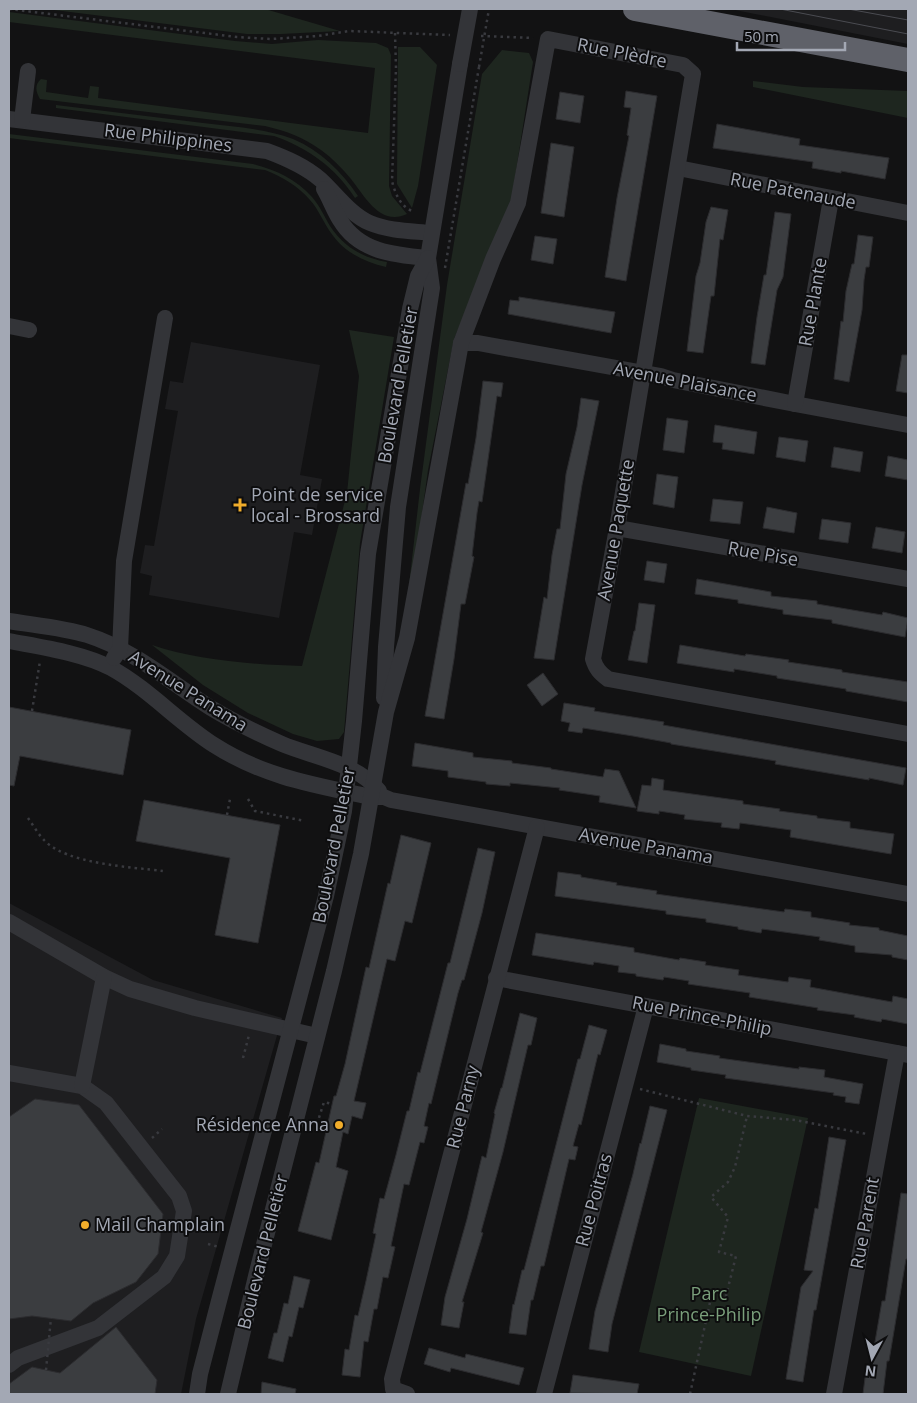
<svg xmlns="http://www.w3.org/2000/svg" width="917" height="1403" font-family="'Open Sans',sans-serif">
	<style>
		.built { fill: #1e1e20 }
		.green { fill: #1e261f }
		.building { fill: #3b3d40; stroke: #2c2c2f }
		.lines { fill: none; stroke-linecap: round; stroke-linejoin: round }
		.path { stroke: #393a3f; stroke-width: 2.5; stroke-dasharray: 2.5 4; stroke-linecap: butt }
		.minor { stroke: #333438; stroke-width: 16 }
		.highway { stroke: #5f6169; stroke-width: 24 }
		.tram { stroke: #4a4b51; stroke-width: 1 }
		.path-bridge { stroke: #393a3f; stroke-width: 2.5; stroke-dasharray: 2.5 4; stroke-linecap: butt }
		.minor-bridge { stroke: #333438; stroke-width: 16 }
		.poi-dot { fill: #f1ad2b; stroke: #0d0d0e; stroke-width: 2 }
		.labels { text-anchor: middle; stroke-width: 4; stroke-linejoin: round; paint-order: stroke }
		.street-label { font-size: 18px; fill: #a3a8b4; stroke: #0d0d0e }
		.poi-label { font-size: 18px; fill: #a3a8b4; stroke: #0d0d0e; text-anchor: start }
		.park-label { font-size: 18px; fill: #7a9f7b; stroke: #0d0d0e }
	</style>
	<rect width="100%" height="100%" fill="#121213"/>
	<!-- built -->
	<g class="built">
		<path d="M730,9H904L908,10V44Z"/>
		<path d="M191,342L320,365L300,475L322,479L312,535L294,532L279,618L149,595L152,576L140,573L145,545L154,546L178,411L165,409L170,381L183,383Z"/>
		<path d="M9,903L153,980L282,1018L196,1319L181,1394H9Z"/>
	</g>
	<!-- green -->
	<g class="green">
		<path d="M46,9H265L340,31L281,34H247Z"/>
		<path d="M9,12L235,41L272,44L318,40L376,43L388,48L391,55L389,186L392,196L407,214C380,227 364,195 351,179C342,168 332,158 321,150C303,137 286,131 265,126L40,99C36,92 34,85 41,79L47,80L46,92L88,98L90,86L99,87L98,98L368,133L375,68L9,22Z"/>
		<path d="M398,47H420L437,65L418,186L412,208L397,184Z"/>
		<path d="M502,50L529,53L533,62L511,203L454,339L428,470L411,593L408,594L420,489L447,285L482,74Z"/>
		<path d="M753,81L803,87L908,91V118L753,87Z"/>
		<path d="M56,105C105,111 154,117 203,123C233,127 265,128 293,139C321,151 341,171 358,196L355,198C335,167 308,148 274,136L56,108Z"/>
		<path d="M9,134L253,164C276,170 296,179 312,197C320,206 324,216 330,226C344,247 363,258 387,262L386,267C364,262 344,252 331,233C323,222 319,210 310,200C298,186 283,177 265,170L9,138Z"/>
		<path d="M349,330L394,337L360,543L344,732L339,739L317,741L293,734L248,713L203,685L152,645C196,660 255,665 302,666L347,493L359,376Z"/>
		<path d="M699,1098L808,1118L751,1376L639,1352Z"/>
	</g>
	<!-- building -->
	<g class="building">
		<path d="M626,91L657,96L626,281L605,277L617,198L629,136L627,135L631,108L624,107Z"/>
		<path d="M560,92L584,96L580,123L556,119Z"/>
		<path d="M717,124L800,139L799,145L889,158L885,179L841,171V173L812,168L813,162L713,148Z"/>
		<path d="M551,143L574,147L564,217L541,213Z"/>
		<path d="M711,207L728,210L723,240L720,239L714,296H711L703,353L687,351L696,276L700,263L706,222Z"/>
		<path d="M775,212L791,214L783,277L777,290L765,365L751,363L757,317L764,275H766Z"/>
		<path d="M858,235L873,237L869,267H866L864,280L862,310L849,382L834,379L841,321L843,322L846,291L852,264H854Z"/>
		<path d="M535,236L557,239L553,264L531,260Z"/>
		<path d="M519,297L615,312L611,333L508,314L510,300L519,301Z"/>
		<path d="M902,355H908V393L896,391Z"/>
		<path d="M483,381L503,383L501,397L497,396L482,502L479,501L477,513L472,556L474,557L465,604H461L454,659L444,719L425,716L466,483L468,484L476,438Z"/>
		<path d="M581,398L599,401L582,485L554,660L534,658L544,597L547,599L552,555L557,529H560L566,474L577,427Z"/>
		<path d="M667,418L688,421L684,453L663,450Z"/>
		<path d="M715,425L757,432L754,454L722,449L723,443L713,442Z"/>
		<path d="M779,437L808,441L805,462L776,457Z"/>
		<path d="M834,447L863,452L860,472L831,467Z"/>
		<path d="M888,456L908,460V480L885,476Z"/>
		<path d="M657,474L678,477L674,508L653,504Z"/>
		<path d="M713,499L743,502L740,524L710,521Z"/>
		<path d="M767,507L797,513L794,533L763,528Z"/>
		<path d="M822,519L851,523L848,543L819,539Z"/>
		<path d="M876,527L905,532L902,553L872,548Z"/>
		<path d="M647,561L667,564L664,583L644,580Z"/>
		<path d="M697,579L771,592V596L817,601V604L882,615L883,612L908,618L905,637L832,623V620L783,614V610L738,603V600L695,594Z"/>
		<path d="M639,603L655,605L647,663L628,660L634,631H635Z"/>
		<path d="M680,645L745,656L746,654L789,660L788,662L842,670V672L908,682V702L846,691V689L777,678V676L734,669V672L677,663Z"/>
		<path d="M543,673L558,694L542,706L527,685Z"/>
		<path d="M564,703L595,708L594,711L664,722L663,725L906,768L903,785L869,778V780L775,764L776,761L671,744V743L633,736L583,728L582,733L568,731L570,723L561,721Z"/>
		<path d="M9,707L131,730L123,775L20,756L14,786L9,785Z"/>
		<path d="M415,743L473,753V757L512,761V763L551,768V769L603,777L605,769L619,771L636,808L599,802L600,796L559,790L560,788L510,783V786L486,784V782L448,777V771L412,766Z"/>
		<path d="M652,778L664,780L663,790L743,801V804L780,809L779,811L817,816V818L850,822V828L894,834L891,854L790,837L791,830L740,823L739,829L721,827L722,823L684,819L685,815L659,811V814L637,811L642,785L651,786Z"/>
		<path d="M144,800L280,825L258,943L215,935L230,858L136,841Z"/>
		<path d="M401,835L431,843L412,923L405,921L395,961L387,959L354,1101L366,1103L362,1119L352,1116L348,1134L343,1132L336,1167L348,1171L331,1240L298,1231L316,1162L319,1163L334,1096H336L345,1064L366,967L369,968L388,883L390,884Z"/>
		<path d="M478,848L495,852L482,913L464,980H462L458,993L431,1104L429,1103L424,1126L428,1127L424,1143L420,1142L409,1185L404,1184L391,1246L395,1247L388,1278L383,1277L377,1309H374L368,1342L364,1341L360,1377L342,1375L345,1349L349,1350L355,1315L358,1316L366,1281L376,1234L373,1233L380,1198L384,1199L396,1155L407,1111H409L418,1072L420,1073L448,963H450Z"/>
		<path d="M558,872L581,875V877L617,883L616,885L657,891L656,894L784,912L785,909L811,912V917L850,923L849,925L879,928V930L908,936V960L892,957V955L855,952V946L819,940L820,937L762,929L761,933L738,929V927L706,922V919L666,914V911L555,896Z"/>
		<path d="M536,933L634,948V952L679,960L680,958L706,962L705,965L739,970L738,975L788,982L789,977L811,980L810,987L892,1002L893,996L908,999V1024L882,1019L881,1022L854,1017L855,1015L817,1010L818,1008L749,997L750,993L688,984L689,981L664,977L663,980L636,976V974L618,972L619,966L594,962L593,965L532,955Z"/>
		<path d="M520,1013L537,1018L531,1045H528L503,1152L481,1232L483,1233L462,1302H464L459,1328L441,1325L445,1297L467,1219L482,1156L486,1158L495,1114L494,1113L501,1088H502Z"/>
		<path d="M589,1025L607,1030L600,1055L598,1054L581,1125L579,1124L573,1146L578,1147L575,1160L569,1159L544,1266H541L533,1300H531L526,1335L509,1333L513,1304L514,1305L522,1270H524L578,1059H580Z"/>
		<path d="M660,1044L686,1049V1051L720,1056L719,1058L799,1069V1067L825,1070L824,1077L863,1084L859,1104L845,1102L846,1097L833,1095L834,1093L725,1078L726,1075L691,1070V1068L657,1062Z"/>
		<path d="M35,1099L79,1105L163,1214L158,1254L136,1282L93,1303L71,1321L32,1316L9,1319V1117Z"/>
		<path d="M650,1106L667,1110L612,1324L608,1352L589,1349L595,1311L633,1174L640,1143L641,1144Z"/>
		<path d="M829,1137L846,1140L816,1310H814L803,1382L786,1379L801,1287L813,1271L804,1270L815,1208L818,1209Z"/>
		<path d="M901,1193L908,1194V1259H906L889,1361H887L883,1394H863L866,1370L870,1371L882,1301H885Z"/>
		<path d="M294,1276L310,1280L303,1308L299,1307L292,1337L289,1336L283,1362L268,1358L274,1333H277L284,1303L288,1304Z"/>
		<path d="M116,1327L157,1380L155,1394H9V1384L32,1367L60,1373Z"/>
		<path d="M429,1348L465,1358L466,1354L524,1368L519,1385L451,1368L450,1372L424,1364Z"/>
		<path d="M573,1375L639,1384L637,1394L570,1393Z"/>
		<path d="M262,1382L296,1389L295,1394H261Z"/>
	</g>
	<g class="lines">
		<!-- path -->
		<g class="path">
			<path d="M9,9L237,37L271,39L318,36L349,31L450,35"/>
			<path d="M395,33L396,68L392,181C395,193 400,206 412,211"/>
			<path d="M481,36L533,38"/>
			<path d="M445,268L479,67"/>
			<path d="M32,711L40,661"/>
			<path d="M248,799L255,811L305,821"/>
			<path d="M227,815L230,799"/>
			<path d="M28,818C33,825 38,834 44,840C66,864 131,867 163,871"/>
			<path d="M243,1058L249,1035"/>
			<path d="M640,1089L747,1116L795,1120L867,1134"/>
			<path d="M317,1124L324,1102L332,1104"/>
			<path d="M152,1138L162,1129"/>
			<path d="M208,1244L219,1247"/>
			<path d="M690,1394L712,1293L726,1296L736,1256L719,1252L728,1217L711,1197L728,1182L735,1167L747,1116"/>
		</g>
		<!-- minor -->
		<g class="minor">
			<path d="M9,119L267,151C286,158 305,166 321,180C336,194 351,215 370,223C389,231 412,231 431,233"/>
			<path d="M22,120L28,71"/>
			<path d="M678,168L908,213"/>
			<path d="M324,189C330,199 334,211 340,220C359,252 394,255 428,258"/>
			<path d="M9,326L29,330"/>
			<path d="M461,343H478L661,376L673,380L795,404L908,425"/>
			<path d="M795,404L831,199"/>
			<path d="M617,528L908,579"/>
			<path d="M9,621C33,625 65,628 87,635C134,650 170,682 211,708C234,722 257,733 282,744C313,757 357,763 379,791"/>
			<path d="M9,641C40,647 83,653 111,668C149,689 178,722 214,745C264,777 314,785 371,797H384L391,800L908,894"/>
			<path d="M114,658L120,649L124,561L165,318"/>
			<path d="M384,698L386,647L398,507L432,288L428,258L460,64"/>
			<path d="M9,922L104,977L130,989L195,1008L317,1036"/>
			<path d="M496,978L908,1055"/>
			<path d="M9,1073L82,1086L106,1103L179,1196L184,1211L177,1256L164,1277L98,1328L18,1358L9,1365"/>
			<path d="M82,1086L104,977"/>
			<path d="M197,1394L200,1374L220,1297L326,896L344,811L354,721L368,554L410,309L418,276L428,258"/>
			<path d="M228,1394L256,1276L334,971L361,854L386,712L407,638L461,343L493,259L518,203L548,39L683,65L693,74L617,528L593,659C596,669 600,673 608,679L908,734"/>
			<path d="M407,1394L393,1389L392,1379L537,827"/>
			<path d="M544,1394L646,1006"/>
			<path d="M834,1394L897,1053"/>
		</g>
		<!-- highway -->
		<path class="highway" d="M635,9L908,60"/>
		<!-- tram -->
		<g class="tram">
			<path d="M780,9L908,34"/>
			<path d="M848,9L908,20"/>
		</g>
		<!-- path-bridge -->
		<g class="path-bridge">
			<path d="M479,67L489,9"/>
			<path d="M46,1370L51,1318"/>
		</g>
		<!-- minor-bridge -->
		<path class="minor-bridge" d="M460,64L470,9"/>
	</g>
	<!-- markers -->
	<g class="poi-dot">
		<path d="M237.5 497.5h5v5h5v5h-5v5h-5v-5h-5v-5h5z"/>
		<circle cx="339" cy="1125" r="5"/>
		<circle cx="85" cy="1225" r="5"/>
	</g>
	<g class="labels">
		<!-- street labels -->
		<g class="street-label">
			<text transform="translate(622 53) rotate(11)" y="6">Rue Plèdre</text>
			<text transform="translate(168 138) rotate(7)" y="6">Rue Philippines</text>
			<text transform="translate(793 191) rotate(11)" y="6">Rue Patenaude</text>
			<text transform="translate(813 302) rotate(-80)" y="6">Rue Plante</text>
			<text transform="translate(685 382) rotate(11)" y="6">Avenue Plaisance</text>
			<text transform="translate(398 385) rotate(-80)" y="6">Boulevard Pelletier</text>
			<text transform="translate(616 530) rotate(-80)" y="6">Avenue Paquette</text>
			<text transform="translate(763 554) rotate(10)" y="6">Rue Pise</text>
			<text transform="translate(188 691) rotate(32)" y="6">Avenue Panama</text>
			<text transform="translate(334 845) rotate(-79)" y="6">Boulevard Pelletier</text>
			<text transform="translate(646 846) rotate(10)" y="6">Avenue Panama</text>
			<text transform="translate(702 1016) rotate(11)" y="6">Rue Prince-Philip</text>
			<text transform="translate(463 1107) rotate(-76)" y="6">Rue Parny</text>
			<text transform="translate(594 1200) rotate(-75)" y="6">Rue Poitras</text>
			<text transform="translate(865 1223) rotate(-80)" y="6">Rue Parent</text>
			<text transform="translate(263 1252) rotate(-76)" y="6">Boulevard Pelletier</text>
		</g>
		<!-- poi labels -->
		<g class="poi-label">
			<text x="251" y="501">Point de service<tspan x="251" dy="21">local - Brossard</tspan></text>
			<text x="329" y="1131" text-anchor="end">Résidence Anna</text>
			<text x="95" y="1231">Mail Champlain</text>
		</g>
		<!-- park labels -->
		<g class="park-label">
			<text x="709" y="1300">Parc<tspan x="709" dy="21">Prince-Philip</tspan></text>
		</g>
	</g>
	<!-- border -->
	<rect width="917" height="1403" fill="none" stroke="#a3a8b4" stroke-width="20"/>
	<!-- north arrow -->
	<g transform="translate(872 1358) rotate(187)" stroke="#0d0d0e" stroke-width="4" paint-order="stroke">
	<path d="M0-4L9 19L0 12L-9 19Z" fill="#a3a8b4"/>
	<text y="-8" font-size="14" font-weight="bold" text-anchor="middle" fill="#a3a8b4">N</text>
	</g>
	<!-- scale -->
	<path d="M737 42v8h108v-8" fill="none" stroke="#a3a8b4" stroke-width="2.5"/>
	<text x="744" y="42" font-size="15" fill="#a3a8b4" stroke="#0d0d0e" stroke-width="4" paint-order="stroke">50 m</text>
</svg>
